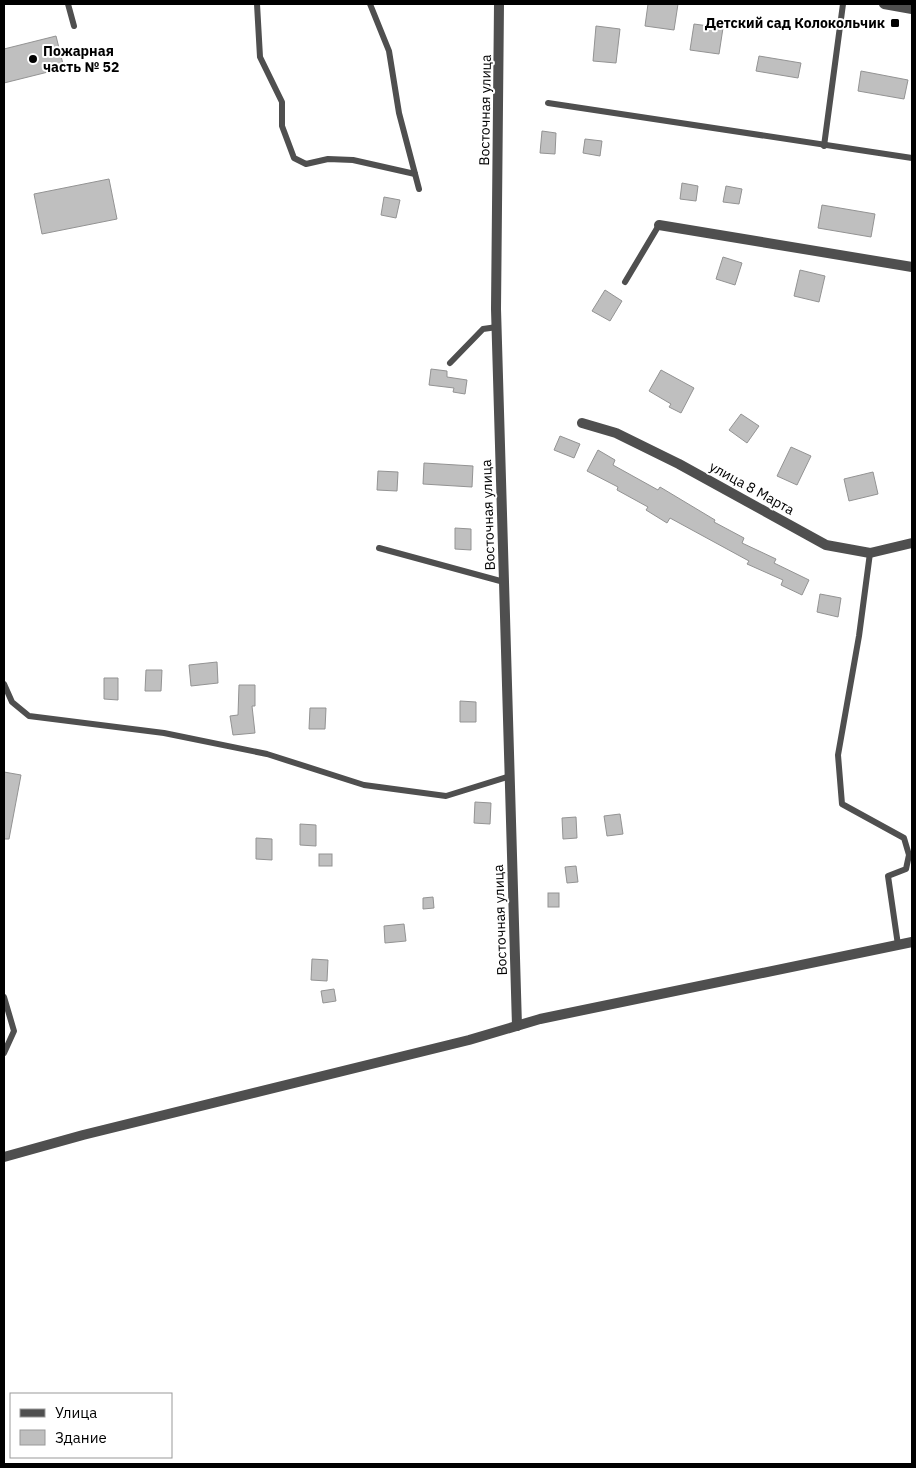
<svg xmlns="http://www.w3.org/2000/svg" width="916" height="1468" font-family="'IBM Plex Sans',sans-serif">
	<style>
		.building { fill: #bfbfbf; stroke: #939393 }
		.lines { fill: none; stroke-linecap: round; stroke-linejoin: round }
		.service { stroke: #4f4f4f; stroke-width: 6 }
		.minor { stroke: #4f4f4f; stroke-width: 10 }
		.tertiary { stroke: #4f4f4f; stroke-width: 10 }
		.poi-dot { fill: #000; stroke: #fff; stroke-width: 2 }
		.labels { text-anchor: middle; stroke-width: 4; stroke-linejoin: round; paint-order: stroke }
		.poi-label { font-size: 14px; font-weight: bold; fill: #000; stroke: #fff; text-anchor: end }
		.street-label { font-size: 14px; fill: #000; stroke: #fff }
	</style>
	<rect width="100%" height="100%" fill="#fff"/>
	<!-- building -->
	<g class="building">
		<path d="M648,4H678L674,30L645,26Z"/>
		<path d="M694,24L723,28L719,54L690,50Z"/>
		<path d="M596,26L620,29L616,63L593,61Z"/>
		<path d="M56,36L64,68L4,83V49Z"/>
		<path d="M759,56L801,63L798,78L756,71Z"/>
		<path d="M861,71L908,80L904,99L858,91Z"/>
		<path d="M542,131L556,133L555,154L540,153Z"/>
		<path d="M585,139L602,141L600,156L583,153Z"/>
		<path d="M109,179L117,219L42,234L34,194Z"/>
		<path d="M682,183L698,186L696,201L680,199Z"/>
		<path d="M726,186L742,189L739,204L723,202Z"/>
		<path d="M384,197L400,200L396,218L381,215Z"/>
		<path d="M822,205L875,214L871,237L818,228Z"/>
		<path d="M723,257L742,263L735,285L716,279Z"/>
		<path d="M800,270L825,276L819,302L794,296Z"/>
		<path d="M605,290L622,301L610,321L592,311Z"/>
		<path d="M431,369L447,371V377L467,380L465,394L453,392L454,388L429,385Z"/>
		<path d="M661,370L694,388L681,413L669,407L671,404L649,391Z"/>
		<path d="M741,414L759,426L747,443L729,430Z"/>
		<path d="M560,436L580,444L574,458L554,450Z"/>
		<path d="M791,447L811,456L797,485L777,476Z"/>
		<path d="M598,450L615,460L613,465L658,490L660,487L715,520L714,522L744,538L742,543L776,559L774,563L809,580L802,595L781,585L783,580L747,564L749,561L670,518L667,523L646,510L648,507L617,490L618,487L587,471Z"/>
		<path d="M424,463L473,466L472,487L423,484Z"/>
		<path d="M378,471L398,472L397,491L377,490Z"/>
		<path d="M873,472L878,494L849,501L844,479Z"/>
		<path d="M455,528L471,529V550L455,549Z"/>
		<path d="M820,594L841,598L838,617L817,612Z"/>
		<path d="M217,662L218,683L191,686L189,665Z"/>
		<path d="M146,670H162L161,691H145Z"/>
		<path d="M104,678H118V700L104,699Z"/>
		<path d="M239,685H255V706H252L255,733L233,735L230,716L238,715Z"/>
		<path d="M460,701L476,702V722H460Z"/>
		<path d="M310,708H326L325,729H309Z"/>
		<path d="M4,772L21,775L9,839H4Z"/>
		<path d="M475,802L491,803L490,824L474,823Z"/>
		<path d="M620,814L623,834L607,836L604,816Z"/>
		<path d="M576,817L577,838L563,839L562,818Z"/>
		<path d="M300,824L316,825V846L300,845Z"/>
		<path d="M256,838L272,839V860L256,859Z"/>
		<rect x="319" y="854" width="13" height="12"/>
		<path d="M576,866L578,882L567,883L565,867Z"/>
		<rect x="548" y="893" width="11" height="14"/>
		<path d="M433,897L434,908L423,909V898Z"/>
		<path d="M404,924L406,941L385,943L384,926Z"/>
		<path d="M312,959L328,960L327,981L311,980Z"/>
		<path d="M334,989L336,1001L323,1003L321,991Z"/>
	</g>
	<g class="lines">
		<!-- service -->
		<g class="service">
			<path d="M68,4L74,26"/>
			<path d="M257,4L260,57L282,102V126L294,158L306,164L328,159L353,160L415,174"/>
			<path d="M370,4L389,51L399,113L419,189"/>
			<path d="M548,103L912,158"/>
			<path d="M824,146L843,4"/>
			<path d="M625,282L659,225"/>
			<path d="M450,363L483,329L497,327"/>
			<path d="M379,548L504,582"/>
			<path d="M870,553L859,636L838,755L842,804L904,838L909,855L906,869L888,876L898,945"/>
			<path d="M4,684L12,702L29,716L164,733L267,754L364,785L446,796L510,776"/>
			<path d="M4,997L14,1031L4,1053"/>
		</g>
		<!-- minor -->
		<g class="minor">
			<path d="M499,4L496,309L517,1026"/>
			<path d="M659,225L912,267"/>
			<path d="M582,423L616,433L679,464L826,545L870,553L912,543"/>
			<path d="M4,1157L83,1135L469,1040L540,1019L912,942"/>
		</g>
		<!-- tertiary -->
		<path class="tertiary" d="M884,4L912,9"/>
	</g>
	<!-- markers -->
	<g class="poi-dot">
		<rect x="890" y="18" width="10" height="10" rx="2.5"/>
		<circle cx="33" cy="59" r="5"/>
	</g>
	<g class="labels">
		<!-- poi labels -->
		<g class="poi-label">
			<text x="885" y="28">Детский сад Колокольчик</text>
			<text x="43" y="56" text-anchor="start">Пожарная<tspan x="43" dy="16">часть № 52</tspan></text>
		</g>
		<!-- street labels -->
		<g class="street-label">
			<text transform="translate(485 110) rotate(-89)" y="5">Восточная улица</text>
			<text transform="translate(752 488) rotate(29)" y="5">улица 8 Марта</text>
			<text transform="translate(488 515) rotate(-92)" y="5">Восточная улица</text>
			<text transform="translate(500 920) rotate(-92)" y="5">Восточная улица</text>
		</g>
	</g>
	<!-- border -->
	<rect width="916" height="1468" fill="none" stroke="#000000" stroke-width="10"/>
	<!-- legend -->
	<rect x="10" y="1393" width="162" height="65" fill="#ffffff" stroke="#999999"/>
	<rect x="20" y="1409" width="25" height="8" fill="#4f4f4f" stroke="#999999"/>
	<text x="55" y="1418" font-size="15" fill="#000000">Улица</text>
	<rect x="20" y="1430" width="25" height="15" fill="#bfbfbf" stroke="#999999"/>
	<text x="55" y="1443" font-size="15" fill="#000000">Здание</text>
</svg>
